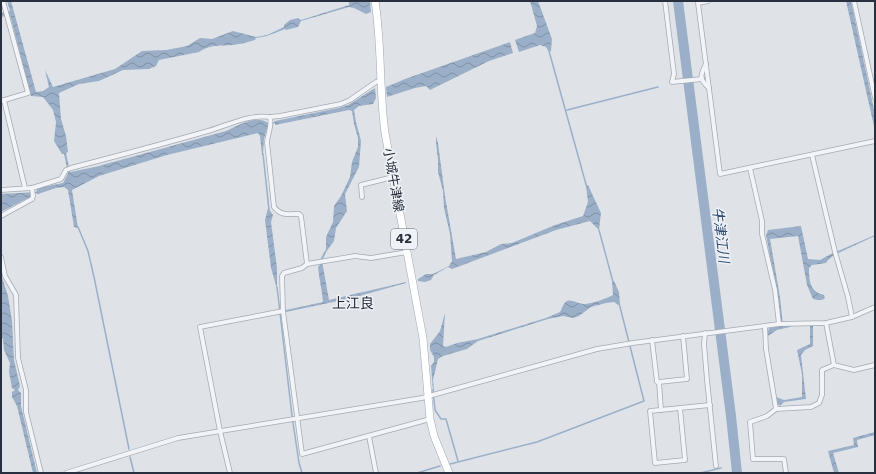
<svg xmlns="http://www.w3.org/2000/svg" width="876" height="474" font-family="'DejaVu Sans','Noto Sans JP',sans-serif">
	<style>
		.water { fill: url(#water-waves) }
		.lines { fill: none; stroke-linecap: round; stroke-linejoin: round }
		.stream { stroke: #9bb0c8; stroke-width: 1.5 }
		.river { stroke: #9bb0c8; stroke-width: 10 }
		.street-casing { stroke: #a4aab2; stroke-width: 5.5 }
		.primary-casing { stroke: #9fa7b4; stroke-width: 8 }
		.street { stroke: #f2f4f7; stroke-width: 4 }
		.primary { stroke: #fff; stroke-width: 7 }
		.labels { text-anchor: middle; stroke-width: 3; stroke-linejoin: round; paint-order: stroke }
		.shield { fill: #eff2f6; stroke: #646a76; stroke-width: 1 }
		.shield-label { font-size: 12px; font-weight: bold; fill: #28303f }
		.street-label { font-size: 13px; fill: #28303f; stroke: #eff2f6 }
		.water-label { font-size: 14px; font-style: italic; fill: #334e73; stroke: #eff2f6 }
		.neighbourhood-label { font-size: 14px; fill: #1b2230; stroke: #eff2f6 }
	</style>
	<defs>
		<pattern id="water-waves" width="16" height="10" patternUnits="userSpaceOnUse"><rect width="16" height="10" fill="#9bb0c8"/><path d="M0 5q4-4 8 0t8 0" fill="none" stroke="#7e90a4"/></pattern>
	</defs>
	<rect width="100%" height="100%" fill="#dfe3e8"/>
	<!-- water -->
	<g class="water">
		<path d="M7,1H11L36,92L43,91L49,87L45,70L53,87L115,69L142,51L166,50L187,46L200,38L212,39L233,31L256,37L267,35L284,27V25L290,20L298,18L301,20L349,5V1H370L371,12L366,14L354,8L349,7L301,21L298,27L286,30L285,29L267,36L256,38L255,40C248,42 241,44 233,45C221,46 210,44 199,52L159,60L156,66L149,69L123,70L99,81L79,84L59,93L61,119L66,136L68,152L66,153L70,172L95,167L226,131C238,126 256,114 268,123L274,122L275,121L338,108L348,105L375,88L376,98L373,104L359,106L354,110L356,122L361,141L359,167L345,194L347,211L336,228L334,241L326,252L322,261L329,300L406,282V283L352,298L286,312V310L323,302C322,290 319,279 318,267L320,265L321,258L326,249V237L333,222L334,206L341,196L350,177L352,162L358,147V138L354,124L352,111L349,110L275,125V123L268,125L264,139L263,155H262L260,136L258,133L167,155L99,176L72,190L78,228L74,227L68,190L64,187L56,188L38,194L36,193L30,195V197L1,212V194L36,192L38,188L63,183L68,173L64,154H62L54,141L56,122L53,110L43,97L31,96L10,15L1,17V13L10,11Z"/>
		<path d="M530,1H538L552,39L551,51L549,52L546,47L540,45L519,52L515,40L535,33L537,26Z"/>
		<path d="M846,1H851L875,114V131Z"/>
		<path d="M510,42L513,53L489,61L430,90L426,86L415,88L387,97L386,87L405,79Z"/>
		<path d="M436,136L438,143L445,196L456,259L486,252L501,244L512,243L555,225L583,216L588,202L586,186L588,185L601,213L599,230L590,221L556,230L452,269L448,267L434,275L431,280L425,282L418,281V279L426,274H433L449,266L452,261L450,234L444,208L443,191L438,172V160L436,143Z"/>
		<path d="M268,208L273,215L271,222L277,268V289L271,268L265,220Z"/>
		<path d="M801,226L808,259L820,260L831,254L875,235V236L834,255L828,260L826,263L812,265L809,268C809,281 810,292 824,295L825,298C822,301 818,300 813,299L807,285L798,236L770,239L780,297L783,325L791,326L790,327L777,330L768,336V331L769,328L781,326L778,298L766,235L768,230Z"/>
		<path d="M1,274L8,296L12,321L14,360L20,386L18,390L21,393V406L37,473H33L17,406L12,397V392L15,390L12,388L9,372L10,363L4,350L3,339L1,337Z"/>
		<path d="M612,281H614L619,292L620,304L618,305L614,302L606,303L591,307L579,316L573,318L563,316L548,319L478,341L467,349L443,356L438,359L433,380L434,391L433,392L431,366L434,362V357L430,350V344L440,331L445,313L443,346L446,347L457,343L478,339L546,318L560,312C562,309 563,303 567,301C573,299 579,305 585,304C594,303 605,299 613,295Z"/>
		<path d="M810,326H813V346L805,350L801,355L806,399L784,402L780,406L777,403L776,397L784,400L802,397V374L797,350L810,344Z"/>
		<path d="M875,432V435L857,440L858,447L833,453L839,473H834L828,451L854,445L853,438Z"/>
	</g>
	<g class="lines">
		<!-- stream -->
		<g class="stream">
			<path d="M549,51L587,188"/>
			<path d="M567,110L658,87"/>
			<path d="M263,154L269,210"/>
			<path d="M78,227L88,251L94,277L129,449"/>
			<path d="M599,230L613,282"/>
			<path d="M277,287L292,416L299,463L302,473"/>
			<path d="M433,390L435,410L441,419H446L458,461"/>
			<path d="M130,457L134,473"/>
			<path d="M450,464L537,442L644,401L619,303"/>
			<path d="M417,473L440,466"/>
			<path d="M700,473L721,468"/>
		</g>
		<!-- river -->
		<path class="river" d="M678,1L731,416L737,473"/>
		<!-- street casing -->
		<g class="street-casing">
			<g id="street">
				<path d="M665,1L674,74L672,82L702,79"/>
				<path d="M708,1L698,3L720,174L875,141"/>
				<path d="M854,1L875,98"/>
				<path d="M706,64C700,75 699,79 709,88"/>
				<path d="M4,100L25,188"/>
				<path d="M1,101L28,93L3,1"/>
				<path d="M812,155L835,252L848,297L852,317"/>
				<path d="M750,168L762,221V234L775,290L779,324"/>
				<path d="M32,188L61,179L66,170L71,168C117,156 163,144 208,131C229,125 249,114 270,117"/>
				<path d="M1,190L32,188L33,196L32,199L1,216"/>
				<path d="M362,197L361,185L393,177"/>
				<path d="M407,252L371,258L355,256L307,264L302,268L284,273L282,276L283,311L302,454L430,419"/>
				<path d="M1,257L5,276L16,295L18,358L26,390V412L41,473"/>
				<path d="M307,264L301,216L299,214C288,214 281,216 274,207L267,142C268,132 272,128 270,117L280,116L341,104L350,100L376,82L381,80"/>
				<path d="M826,323L834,365L854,370L875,365"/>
				<path d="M765,326L766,349L776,409L767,416L750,422L753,459H784L786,473"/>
				<path d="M705,333L704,344L707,380L716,466"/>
				<path d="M652,340L657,382H659L661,410"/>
				<path d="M659,382L687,379L683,336"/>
				<path d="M680,408L685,460L655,463L650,411L710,405"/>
				<path d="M776,409L811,407L819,403L822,395V370L834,365"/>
				<path d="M369,436L376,473"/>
				<path d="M66,473L178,438L422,398L597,349L633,343L779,324L826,323L852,317L875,307"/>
				<path d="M230,473L220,431L200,327L283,311"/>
			</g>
		</g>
		<!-- primary casing -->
		<g class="primary-casing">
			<path id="primary" d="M375,1C382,45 379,89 385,133L423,338L430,419L434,436L449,473"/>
		</g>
		<!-- street -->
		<use href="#street" class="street"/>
		<!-- primary -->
		<use href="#primary" class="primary"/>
	</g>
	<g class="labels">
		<!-- shield labels -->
		<rect class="shield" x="391" y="229" width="26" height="20" rx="3"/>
		<g class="shield-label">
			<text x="404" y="243">42</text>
		</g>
		<!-- street labels -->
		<g class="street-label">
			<text transform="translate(394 180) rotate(80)" y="5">小城牛津線</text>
		</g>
		<!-- water labels -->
		<g class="water-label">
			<text transform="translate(721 235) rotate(83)" y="5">牛津江川</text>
		</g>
		<!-- neighbourhood labels -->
		<g class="neighbourhood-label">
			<text x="353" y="308">上江良</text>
		</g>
	</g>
	<!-- border -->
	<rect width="876" height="474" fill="none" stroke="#28303f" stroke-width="4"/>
</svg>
